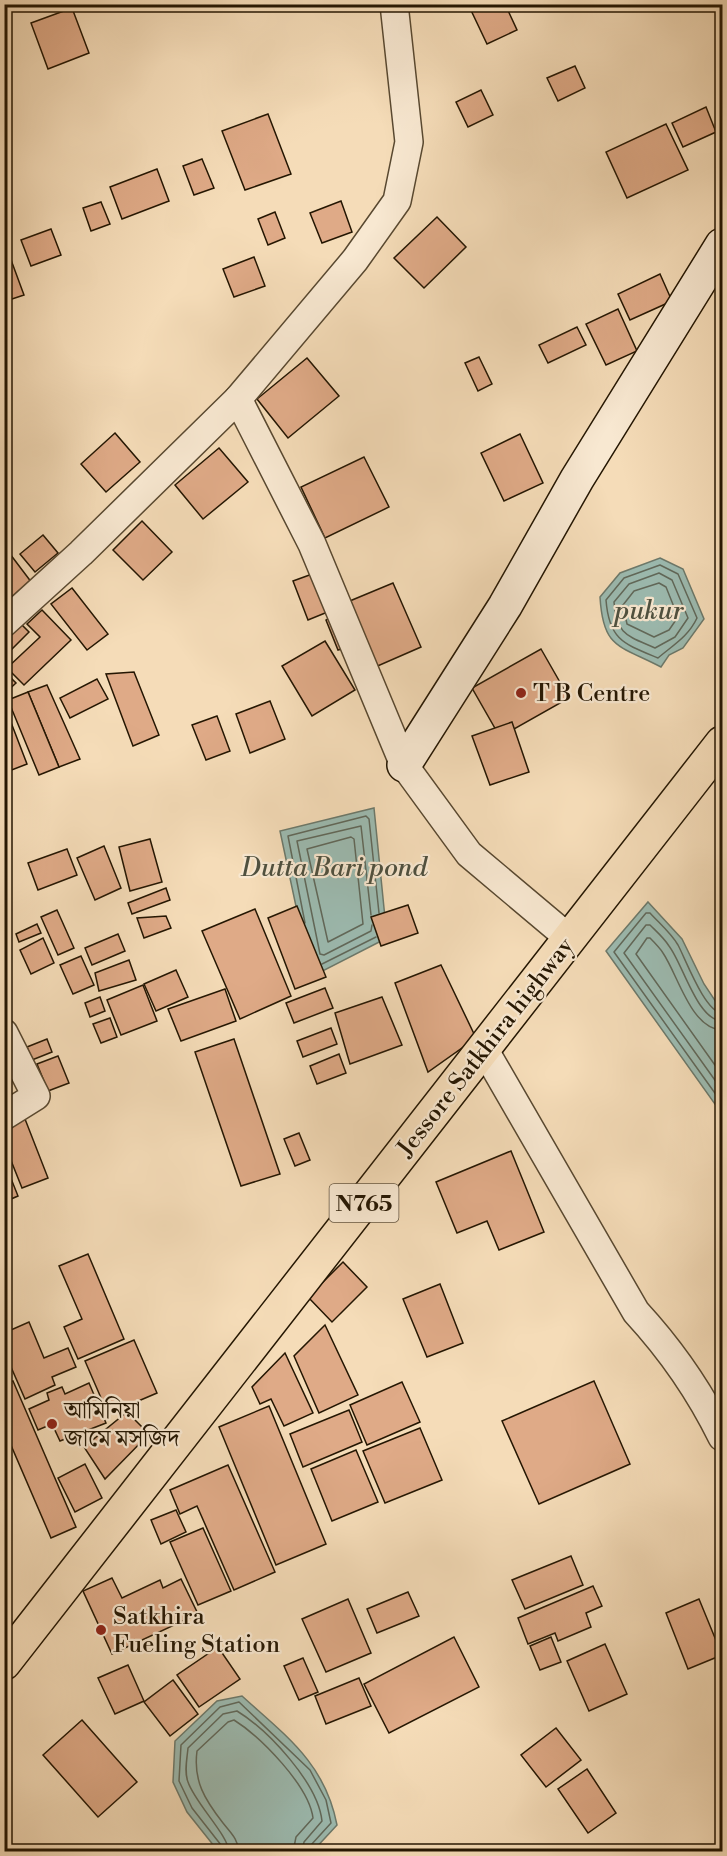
<svg xmlns="http://www.w3.org/2000/svg" width="727" height="1856" font-family="'Libre Bodoni','Noto Serif Bengali',serif">
	<style>
		.water { fill: #9cbbb1; stroke: #6c796b; stroke-width: 1.5 }
		.lines { fill: none; stroke-linecap: round; stroke-linejoin: round }
		.shore { stroke: #60685a; stroke-width: 1.5 }
		.building { fill: #dfaa87; stroke: #241602; stroke-width: 1.5 }
		.street-casing { stroke: #584830; stroke-width: 30 }
		.secondary-casing { stroke: #241602; stroke-width: 36 }
		.highway-casing { stroke: #241602; stroke-width: 36 }
		.street { stroke: #f8e8d1; stroke-width: 27 }
		.secondary { stroke: #f8e8d1; stroke-width: 33 }
		.highway { stroke: #f5dcb8; stroke-width: 33 }
		.poi-dot { fill: #8f2418; stroke: #f8e8d1; stroke-width: 2 }
		.labels { text-anchor: middle; stroke-width: 4.5; stroke-linejoin: round; paint-order: stroke }
		.shield { fill: #f8e8d1; stroke: #645540; stroke-width: 1.5 }
		.shield-label { font-size: 22px; font-weight: bold; fill: #241602 }
		.poi-label { font-size: 24px; fill: #241602; stroke: #f8e8d1; text-anchor: start }
		.street-label { font-size: 24px; fill: #241602; stroke: #f8e8d1 }
		.water-label { font-size: 26px; font-style: italic; fill: #4e503f; stroke: #f8e8d1 }
	</style>
	<rect width="100%" height="100%" fill="#f5dcb8"/>
	<filter id="stains"><feTurbulence type="fractalNoise" baseFrequency=".00333" numOctaves="4"/><feColorMatrix values="0 0 0 0 .2 0 0 0 0 .09 0 0 0 0 .02 0 0 0 .5 -.17"/></filter>
	<radialGradient id="worn" r=".72"><stop offset=".6" stop-color="#630" stop-opacity="0"/><stop offset="1" stop-color="#630" stop-opacity=".3"/></radialGradient>
	<!-- water -->
	<g class="water">
		<path d="M660,558L683,569L704,619L683,648L669,655L661,667C619,645 603,649 600,597L620,573Z"/>
		<path d="M374,808L387,938L311,977L280,831Z"/>
		<path d="M648,902L682,939L704,984L722,1011V1114L606,951Z"/>
		<path d="M242,1696C286,1736 325,1763 337,1825L313,1851H218L187,1812L173,1782L175,1741L217,1701Z"/>
	</g>
	<g class="lines">
		<!-- shore -->
		<g class="shore">
			<path d="M660,565L678,574L697,618C688,637 673,645 658,658C624,644 609,640 606,600L624,578Z"/>
			<path d="M659,573L672,580L688,618L675,637L655,648C628,636 616,635 614,602L629,584Z"/>
			<path d="M659,583L666,587L678,617L669,630L654,637L627,624L623,605L634,591Z"/>
			<path d="M351,837L354,839L363,924L328,942L307,849Z"/>
			<path d="M371,915L361,826L297,841L320,954L324,955L371,931L372,925"/>
			<path d="M305,923L288,836L366,816L369,819L379,913"/>
			<path d="M322,964L376,937"/>
			<path d="M722,1013C705,1012 686,960 678,945C671,933 659,923 650,913H646L614,952L722,1103"/>
			<path d="M722,1021C697,1020 683,964 669,946C664,938 657,932 650,925H646L624,953L722,1090"/>
			<path d="M722,1030C691,1029 678,975 663,953C660,948 655,943 650,938H647L636,954L722,1075"/>
			<path d="M222,1852L221,1845L192,1808L179,1781L181,1745L220,1707L239,1702L310,1770L326,1800L331,1823L311,1845L309,1852"/>
			<path d="M229,1852C229,1836 195,1803 188,1782C184,1772 187,1759 188,1748L223,1714L237,1711C268,1730 318,1783 322,1821L304,1842L302,1852"/>
			<path d="M239,1852C238,1839 231,1833 223,1823C205,1800 193,1781 197,1751L228,1722L234,1720C261,1737 309,1786 313,1818L296,1837L293,1852"/>
		</g>
	</g>
	<!-- building -->
	<g class="building">
		<path d="M468,4H505L517,30L487,44Z"/>
		<path d="M72,8L89,53L48,69L31,23Z"/>
		<path d="M575,66L585,88L558,101L547,78Z"/>
		<path d="M481,90L493,115L468,127L456,102Z"/>
		<path d="M706,107L716,132L683,147L672,123Z"/>
		<path d="M268,114L291,174L245,190L222,131Z"/>
		<path d="M666,124L688,170L627,198L606,152Z"/>
		<path d="M202,159L214,188L194,195L183,166Z"/>
		<path d="M157,169L169,201L122,219L110,187Z"/>
		<path d="M341,201L352,232L322,243L310,213Z"/>
		<path d="M101,202L110,224L91,231L83,208Z"/>
		<path d="M275,212L285,238L268,245L258,219Z"/>
		<path d="M437,217L466,247L424,288L394,258Z"/>
		<path d="M51,229L61,255L31,266L21,240Z"/>
		<path d="M7,249L24,295L6,301L4,250Z"/>
		<path d="M254,257L265,286L234,297L223,269Z"/>
		<path d="M660,274L672,301L630,320L618,294Z"/>
		<path d="M618,309L637,351L606,365L586,324Z"/>
		<path d="M577,327L586,345L548,363L539,345Z"/>
		<path d="M479,357L492,384L478,391L465,363Z"/>
		<path d="M307,358L339,396L288,438L257,399Z"/>
		<path d="M115,433L140,462L106,492L81,464Z"/>
		<path d="M520,434L543,483L504,501L481,453Z"/>
		<path d="M219,448L248,482L203,519L175,485Z"/>
		<path d="M364,457L389,507L325,538L301,487Z"/>
		<path d="M142,521L172,552L143,580L113,550Z"/>
		<path d="M43,535L58,553L35,572L20,554Z"/>
		<path d="M4,546L32,583L4,615Z"/>
		<path d="M315,573L330,611L308,620L293,581Z"/>
		<path d="M393,583L421,647L373,668L345,603Z"/>
		<path d="M72,588L108,634L87,650L51,604Z"/>
		<path d="M42,610L71,640L24,685L7,668L40,637L27,624Z"/>
		<path d="M333,616L345,648L338,650L326,620Z"/>
		<path d="M19,622L29,632L5,656L4,636Z"/>
		<path d="M325,641L355,690L312,716L282,666Z"/>
		<path d="M541,649L569,698L500,737L472,688Z"/>
		<path d="M4,671L16,683L4,694Z"/>
		<path d="M134,672L159,735L133,746L106,674Z"/>
		<path d="M97,679L108,699L70,718L60,698Z"/>
		<path d="M47,685L80,759L59,767L28,692Z"/>
		<path d="M28,692L59,767L39,775L8,700Z"/>
		<path d="M270,701L285,739L250,753L236,714Z"/>
		<path d="M7,712L27,764L4,773V713Z"/>
		<path d="M217,716L230,751L206,760L192,725Z"/>
		<path d="M512,722L529,772L490,785L472,736Z"/>
		<path d="M150,839L162,882L130,891L119,847Z"/>
		<path d="M104,846L121,888L95,900L77,858Z"/>
		<path d="M67,849L77,875L38,890L28,863Z"/>
		<path d="M166,888L170,900L132,914L128,903Z"/>
		<path d="M408,905L418,933L381,946L371,917Z"/>
		<path d="M297,906L326,977L295,989L268,918Z"/>
		<path d="M255,909L291,996L240,1019L202,931Z"/>
		<path d="M57,910L74,948L58,955L41,917Z"/>
		<path d="M166,916L171,928L144,938L137,918Z"/>
		<path d="M37,924L41,933L19,942L16,934Z"/>
		<path d="M118,934L125,951L92,965L85,948Z"/>
		<path d="M43,938L54,963L31,974L20,950Z"/>
		<path d="M81,956L94,985L73,994L60,965Z"/>
		<path d="M129,960L136,980L99,991L95,973Z"/>
		<path d="M441,965L476,1038L428,1072L395,983Z"/>
		<path d="M176,970L188,997L156,1011L144,984Z"/>
		<path d="M143,985L157,1021L121,1035L107,1000Z"/>
		<path d="M325,988L333,1008L294,1023L286,1003Z"/>
		<path d="M225,989L236,1021L181,1041L168,1009Z"/>
		<path d="M100,997L105,1011L90,1017L85,1003Z"/>
		<path d="M382,997L402,1045L350,1064L335,1013Z"/>
		<path d="M110,1018L117,1037L101,1043L93,1024Z"/>
		<path d="M331,1028L337,1044L303,1057L297,1041Z"/>
		<path d="M47,1039L52,1052L32,1060L27,1047Z"/>
		<path d="M234,1039L280,1174L241,1186L195,1052Z"/>
		<path d="M339,1054L346,1073L317,1084L310,1066Z"/>
		<path d="M58,1056L69,1083L48,1091L37,1064Z"/>
		<path d="M25,1119L48,1178L22,1188L4,1143V1126Z"/>
		<path d="M299,1133L310,1160L295,1166L284,1139Z"/>
		<path d="M511,1151L544,1232L499,1250L487,1221L457,1233L436,1182Z"/>
		<path d="M4,1161L18,1196L4,1202Z"/>
		<path d="M88,1254L124,1339L78,1359L64,1327L82,1319L59,1266Z"/>
		<path d="M343,1262L367,1287L332,1322L308,1297Z"/>
		<path d="M440,1284L463,1343L427,1357L403,1299Z"/>
		<path d="M29,1322L44,1358L68,1348L76,1367L52,1377L55,1385L25,1399L4,1351V1333Z"/>
		<path d="M325,1325L358,1395L319,1413L294,1356Z"/>
		<path d="M134,1340L157,1393L108,1414L85,1361Z"/>
		<path d="M285,1353L313,1413L284,1426L271,1399L260,1404L252,1387Z"/>
		<path d="M13,1381L76,1527L51,1538L4,1429V1384Z"/>
		<path d="M594,1381L630,1464L539,1504L502,1421Z"/>
		<path d="M402,1382L420,1422L367,1445L350,1405Z"/>
		<path d="M89,1383L106,1423L60,1441L52,1424L38,1430L29,1409L49,1400L47,1393L62,1387L65,1394Z"/>
		<path d="M269,1406L326,1544L276,1565L219,1427Z"/>
		<path d="M349,1410L362,1442L303,1467L290,1434Z"/>
		<path d="M127,1412L149,1434L105,1479L84,1447Z"/>
		<path d="M420,1428L442,1480L385,1503L363,1451Z"/>
		<path d="M356,1450L378,1502L332,1521L311,1469Z"/>
		<path d="M85,1464L102,1498L75,1512L58,1478Z"/>
		<path d="M228,1465L275,1572L234,1590L197,1506L180,1514L170,1490Z"/>
		<path d="M176,1510L186,1532L161,1544L151,1520Z"/>
		<path d="M203,1528L231,1591L198,1605L170,1542Z"/>
		<path d="M571,1556L583,1585L525,1609L512,1580Z"/>
		<path d="M112,1578L122,1598L160,1580L163,1588L181,1579L198,1614L112,1654L83,1591Z"/>
		<path d="M593,1586L602,1606L586,1613L591,1627L558,1641L555,1633L528,1644L518,1618Z"/>
		<path d="M408,1592L419,1616L377,1633L367,1609Z"/>
		<path d="M348,1599L371,1653L326,1672L302,1619Z"/>
		<path d="M699,1599L722,1655L688,1669L666,1613Z"/>
		<path d="M454,1637L479,1687L389,1733L364,1684Z"/>
		<path d="M551,1637L561,1662L540,1670L530,1646Z"/>
		<path d="M605,1644L627,1694L589,1711L567,1661Z"/>
		<path d="M218,1647L240,1679L199,1707L177,1675Z"/>
		<path d="M303,1658L318,1692L299,1700L284,1666Z"/>
		<path d="M128,1665L144,1701L115,1714L98,1678Z"/>
		<path d="M359,1678L371,1706L326,1724L315,1696Z"/>
		<path d="M173,1680L198,1714L170,1736L144,1702Z"/>
		<path d="M82,1720L137,1782L98,1817L43,1755Z"/>
		<path d="M556,1728L581,1760L546,1787L521,1755Z"/>
		<path d="M587,1769L616,1813L588,1833L558,1789Z"/>
	</g>
	<g class="lines">
		<!-- street casing -->
		<g class="street-casing">
			<g id="street">
				<path d="M238,399L355,260L397,201L409,142L394,4"/>
				<path d="M4,623L81,553L238,399L312,544L404,765L469,854L570,939"/>
				<path d="M4,1033L36,1096L4,1116"/>
				<path d="M484,1049L636,1312C671,1350 699,1390 722,1437"/>
			</g>
		</g>
		<!-- secondary casing -->
		<g class="secondary-casing">
			<path id="secondary" d="M404,765L505,606L577,479L722,245"/>
		</g>
		<!-- highway casing -->
		<g class="highway-casing">
			<path id="highway" d="M4,1663L722,743"/>
		</g>
		<!-- street -->
		<use href="#street" class="street"/>
		<!-- secondary -->
		<use href="#secondary" class="secondary"/>
		<!-- highway -->
		<use href="#highway" class="highway"/>
	</g>
	<!-- markers -->
	<g class="poi-dot">
		<circle cx="521" cy="693" r="6"/>
		<circle cx="52" cy="1424" r="6"/>
		<circle cx="101" cy="1630" r="6"/>
	</g>
	<g class="labels">
		<!-- shield labels -->
		<rect class="shield" x="329.5" y="1184" width="69" height="38" rx="4.5"/>
		<g class="shield-label">
			<text x="364" y="1211">N765</text>
		</g>
		<!-- poi labels -->
		<g class="poi-label">
			<text x="533" y="701">T B Centre</text>
			<text x="64" y="1418">আমিনিয়া<tspan x="64" dy="28">জামে মসজিদ</tspan></text>
			<text x="113" y="1624">Satkhira<tspan x="113" dy="28">Fueling Station</tspan></text>
		</g>
		<!-- street labels -->
		<g class="street-label">
			<text transform="translate(485 1047) rotate(-52)" y="8">Jessore Satkhira highway</text>
		</g>
		<!-- water labels -->
		<g class="water-label">
			<text x="649" y="619">pukur</text>
			<text x="334" y="876">Dutta Bari pond</text>
		</g>
	</g>
	<!-- margin -->
	<rect width="727" height="1856" fill="none" stroke="#f5dcb8" stroke-width="24"/>
	<rect x="6" y="6" width="715" height="1844" fill="none" stroke="#241602" stroke-width="3"/>
	<rect x="12" y="12" width="703" height="1832" fill="none" stroke="#241602" stroke-width="1.5"/>
	<rect width="100%" height="100%" filter="url(#stains)"/>
	<rect width="100%" height="100%" fill="url(#worn)"/>
</svg>
